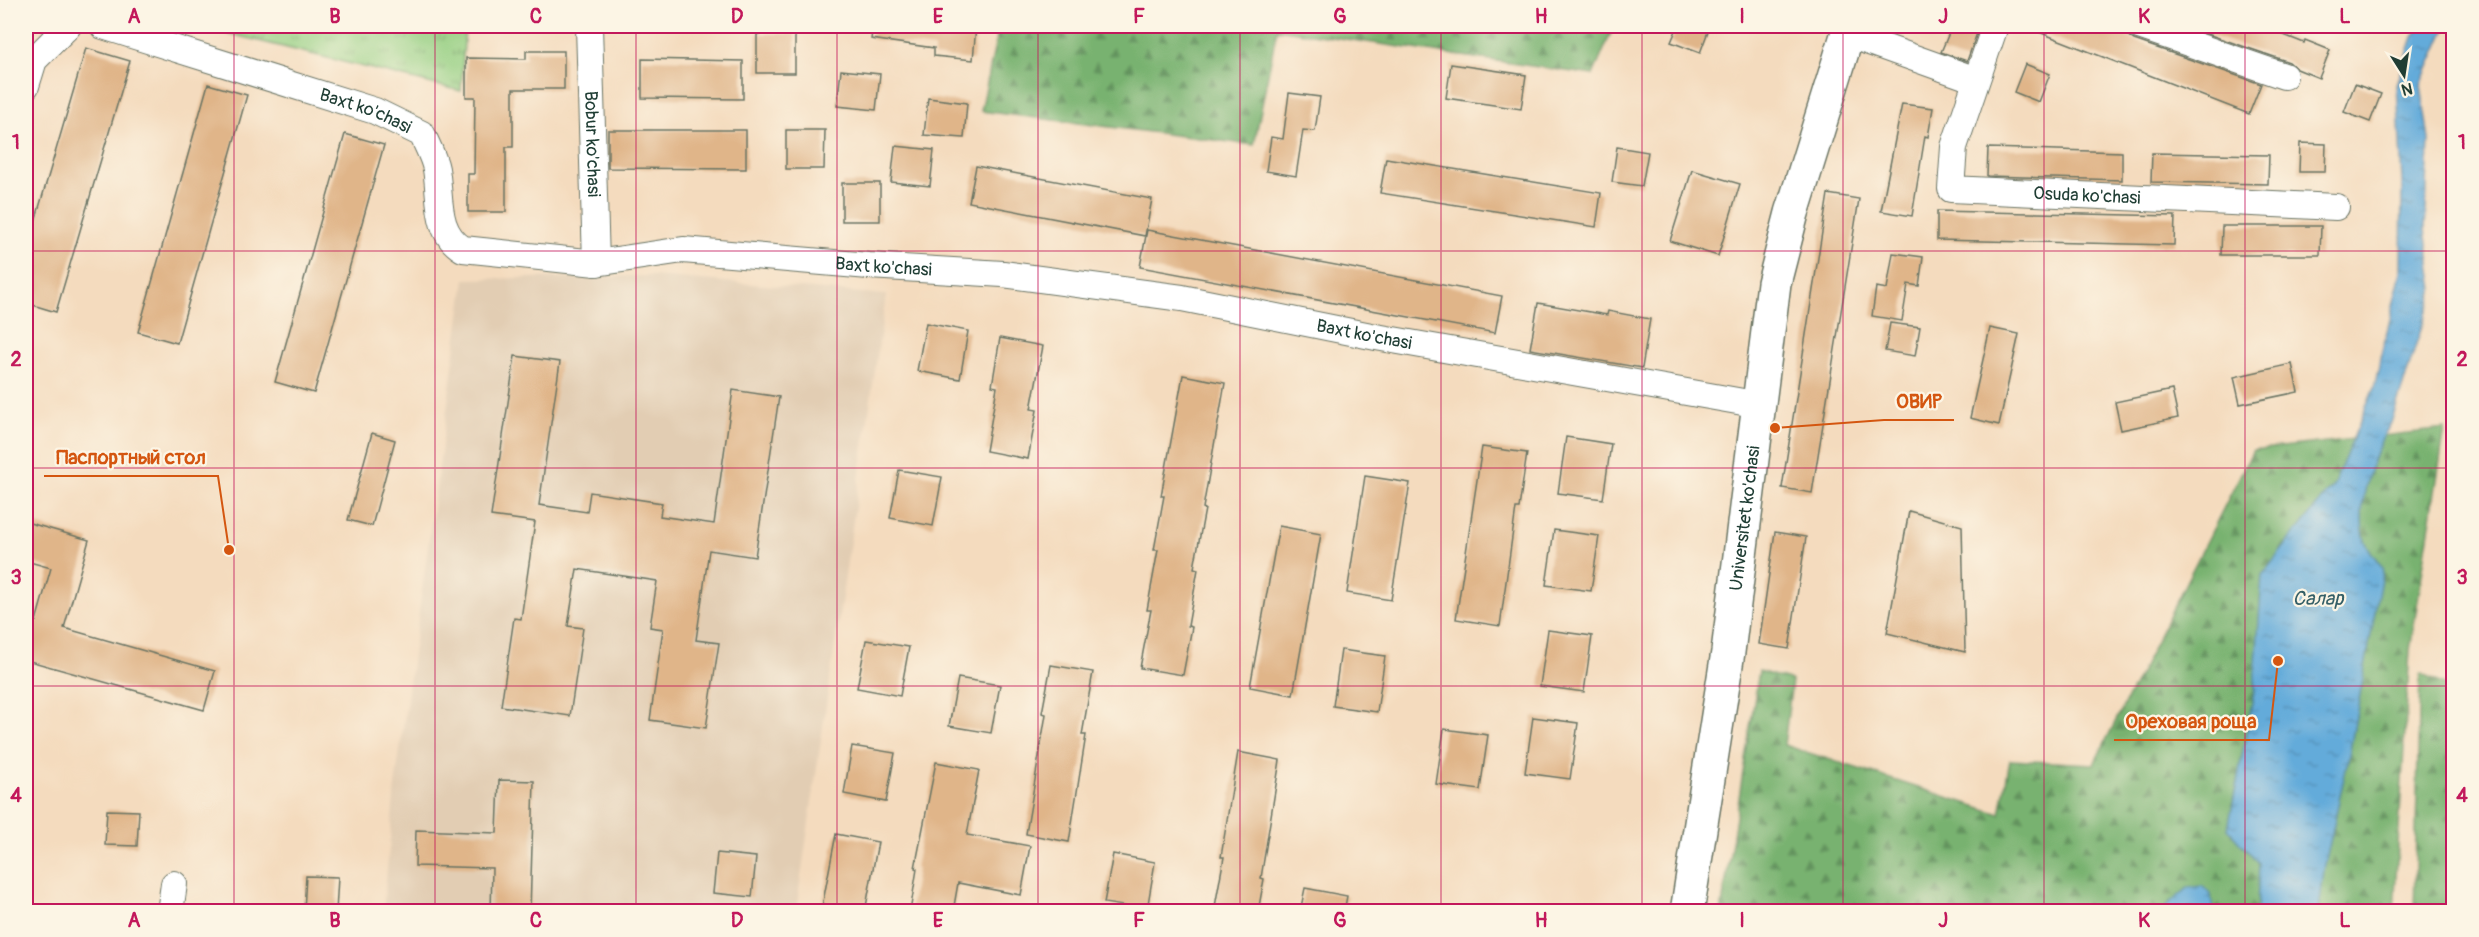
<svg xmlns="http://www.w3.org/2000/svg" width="2479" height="937" font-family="Pangolin,sans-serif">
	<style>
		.built { fill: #e2cdb3 }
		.grass { fill: url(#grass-tufts); stroke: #5a865b; stroke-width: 1.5 }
		.forest { fill: url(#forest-firs); stroke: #4c7852; stroke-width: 1.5 }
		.water { fill: url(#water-ripples); stroke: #417487; stroke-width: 1.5 }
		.building { fill: #e0b589 }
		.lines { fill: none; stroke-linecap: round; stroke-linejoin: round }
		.minor-casing { stroke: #6a7464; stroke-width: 28 }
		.major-casing { stroke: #6a7464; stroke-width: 36 }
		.minor { stroke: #fff; stroke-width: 26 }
		.major { stroke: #fff; stroke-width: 33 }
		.grid { fill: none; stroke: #c2185b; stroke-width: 1.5; stroke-opacity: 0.55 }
		.labels { text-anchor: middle; stroke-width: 4.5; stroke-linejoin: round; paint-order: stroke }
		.street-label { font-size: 18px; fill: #1f3d34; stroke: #fcf5e5 }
		.water-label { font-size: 20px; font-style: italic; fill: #335e66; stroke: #fcf5e5 }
		.leader { fill: none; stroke: #d45610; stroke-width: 2 }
		.callout-dot { fill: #d45610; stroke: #fcf5e5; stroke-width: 2 }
		.callout-label { font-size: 20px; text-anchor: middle; font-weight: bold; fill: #d45610; stroke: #fcf5e5; stroke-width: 4.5; stroke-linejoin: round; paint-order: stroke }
		.neatline { fill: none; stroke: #c2185b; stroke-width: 2 }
		.grid-label { font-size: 20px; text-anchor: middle; font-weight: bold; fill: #c2185b }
	</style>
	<defs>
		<pattern id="grass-tufts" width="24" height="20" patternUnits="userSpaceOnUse" patternTransform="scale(1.5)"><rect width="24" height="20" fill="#95cf82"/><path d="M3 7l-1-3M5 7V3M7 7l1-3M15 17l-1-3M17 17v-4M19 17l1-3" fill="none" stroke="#79a96b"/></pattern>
		<pattern id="forest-firs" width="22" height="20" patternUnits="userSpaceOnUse" patternTransform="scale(1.5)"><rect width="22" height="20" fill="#78b270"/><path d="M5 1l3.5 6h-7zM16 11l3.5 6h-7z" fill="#62925d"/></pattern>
		<pattern id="water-ripples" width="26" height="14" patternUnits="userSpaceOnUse" patternTransform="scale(1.5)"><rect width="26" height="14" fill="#63abda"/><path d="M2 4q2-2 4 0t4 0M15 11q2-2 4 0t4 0" fill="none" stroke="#518cb2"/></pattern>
	</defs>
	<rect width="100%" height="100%" fill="#fcf5e5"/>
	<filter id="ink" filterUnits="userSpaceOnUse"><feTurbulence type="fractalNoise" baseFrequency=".0167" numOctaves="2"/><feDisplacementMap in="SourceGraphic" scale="12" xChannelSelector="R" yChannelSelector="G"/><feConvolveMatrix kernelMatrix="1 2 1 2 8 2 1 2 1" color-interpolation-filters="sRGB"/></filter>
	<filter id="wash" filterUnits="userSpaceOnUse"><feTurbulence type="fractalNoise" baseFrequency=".008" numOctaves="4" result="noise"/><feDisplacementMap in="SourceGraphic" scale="24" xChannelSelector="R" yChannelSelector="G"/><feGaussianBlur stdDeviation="1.35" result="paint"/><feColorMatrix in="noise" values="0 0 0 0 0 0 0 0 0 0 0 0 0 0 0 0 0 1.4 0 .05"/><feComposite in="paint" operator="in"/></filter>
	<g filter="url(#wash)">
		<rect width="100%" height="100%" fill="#f4dbbe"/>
		<!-- built -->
		<path class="built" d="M653,276L886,295L796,911L383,912L395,786L465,279Z"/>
		<!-- grass -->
		<path class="grass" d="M198,26H465L461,91Z"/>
		<!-- forest -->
		<g class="forest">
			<path d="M999,26H1614L1593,75L1277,29L1254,145L981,111Z"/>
			<path d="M2445,429L2410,650L2394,911L1721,912L1759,671L1792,681L1784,745L2000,814L2010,760L2094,764L2253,450Z"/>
			<path d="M2420,674L2453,689V911H2414Z"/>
		</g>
		<!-- water -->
		<g class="water">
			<path d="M2421,26H2447L2421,85L2429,140L2425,230L2434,289L2391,423C2373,451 2355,507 2365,540C2367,549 2377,559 2383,568L2350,750L2324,870L2319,911H2257L2259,864L2228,829L2254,692L2262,575L2334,484L2374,388L2401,272L2402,182L2397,84L2413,37Z"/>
			<path d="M2202,886L2211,894L2213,911H2161L2188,888Z"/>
		</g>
		<g id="blocks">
			<!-- building -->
			<g class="building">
				<path d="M873,26H976L973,60L934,56V48L871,39Z"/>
				<path d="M1678,26H1710L1700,53L1671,42Z"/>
				<path d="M1952,26L1977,33L1967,61L1941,52Z"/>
				<path d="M2184,26H2261L2304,43L2305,40L2330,50L2319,78L2297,69L2289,62Z"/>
				<path d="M2026,27L2107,26L2122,32L2124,26L2127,35L2134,40L2261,84L2249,114Z"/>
				<rect x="757" y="34" width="38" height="39"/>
				<path d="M86,48L130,61L56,312L26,303V252Z"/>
				<path d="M526,51H564V89H513V147H506V212H468V174H474L475,97H466V58L526,59Z"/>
				<path d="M642,59L743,61V99L642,98Z"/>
				<path d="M1451,64L1526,75L1521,109L1446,98Z"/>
				<path d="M2025,64L2050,74L2039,102L2014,92Z"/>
				<path d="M841,70L880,74L876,110L837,106Z"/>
				<path d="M208,84L247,95L177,343L138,332Z"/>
				<path d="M2355,84L2381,94L2370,122L2344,112Z"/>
				<path d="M1289,93L1320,97L1315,131L1303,130L1296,176L1266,171L1271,137L1283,139Z"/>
				<path d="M928,98L967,103L964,138L924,135Z"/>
				<path d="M1902,104L1933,108L1928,137L1925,136L1912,216L1881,211Z"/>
				<path d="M608,130H746V169L608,168Z"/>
				<path d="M786,130H825L824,169H786Z"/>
				<path d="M345,134L384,145L314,393L275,382Z"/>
				<path d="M2300,143L2326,144L2325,172H2299Z"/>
				<path d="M895,146L934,150L930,186L891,182Z"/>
				<path d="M1617,147L1648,152L1642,186L1612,182Z"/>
				<path d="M1988,148L2122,152V180L1987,176Z"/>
				<path d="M2152,153L2269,155L2268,184L2151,182Z"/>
				<path d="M1386,158L1601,193L1596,227L1380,193Z"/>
				<path d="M976,166L1152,199L1145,236L969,202Z"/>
				<path d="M1692,170L1740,184L1718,256L1670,241Z"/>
				<rect x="842" y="183" width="38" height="38"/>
				<path d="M1828,194L1859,199L1812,493L1782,488Z"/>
				<path d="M1937,211L2175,216L2174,245L1937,240Z"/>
				<path d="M2222,226H2321L2320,255H2221Z"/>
				<path d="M1147,230L1502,296L1495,333L1140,267Z"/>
				<path d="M1893,253L1923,257L1919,286L1908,284L1902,321L1872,316L1876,287L1887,289Z"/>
				<path d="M1538,303L1607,315L1608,311L1650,319L1642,368L1530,349Z"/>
				<path d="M926,323L968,331L960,379L917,371Z"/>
				<path d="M1890,323L1920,327L1915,356L1885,351Z"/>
				<path d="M1990,328L2019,334L1999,425L1970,418Z"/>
				<path d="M1000,338L1043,346L1031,409L1037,410L1028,459L986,451L997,387L992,386Z"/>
				<path d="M515,356L560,362L539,505L587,512L590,492L662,503L660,516L714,524L733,390L779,397L755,557L709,550L696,640L719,643L706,728L650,720L663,629L650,627L657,581L577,569L568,626L583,628L570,716L501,706L514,618L521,619L535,522L491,516Z"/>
				<path d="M2292,364L2298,392L2240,404L2234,377Z"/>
				<path d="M1183,375L1225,383L1203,508L1205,509L1194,568L1198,569L1188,626L1192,627L1183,675L1140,668L1151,610H1147L1158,550H1154L1164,496H1161Z"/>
				<path d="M2172,390L2178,418L2121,430L2115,402Z"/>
				<path d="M372,433L395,440L372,526L348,520Z"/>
				<path d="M1566,437L1611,444L1603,499L1558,493Z"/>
				<path d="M1482,447L1527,453L1519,508H1516L1500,626L1456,619Z"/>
				<path d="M899,470L942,477L933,526L890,518Z"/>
				<path d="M1365,476L1410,483L1391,600L1347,593Z"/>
				<path d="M1909,511L1962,526L1965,652L1887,633Z"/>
				<path d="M26,522L89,540L64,628L215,671L204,710L26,660V618L36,621L51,568L26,561Z"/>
				<path d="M1279,526L1321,534L1293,695L1250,687Z"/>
				<path d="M1554,530L1599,536L1591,591L1546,585Z"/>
				<path d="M1775,532L1806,537L1789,649L1759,644Z"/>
				<path d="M1548,630L1592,636L1584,692L1540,686Z"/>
				<path d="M866,640L909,647L900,696L857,688Z"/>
				<path d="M1341,650L1385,656L1377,712L1333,706Z"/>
				<path d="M1051,665L1093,672L1082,735H1086L1069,842L1026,834L1046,714L1042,713Z"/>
				<path d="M958,678L1000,685L991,733L949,726Z"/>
				<path d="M1533,717L1578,723L1570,779L1525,773Z"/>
				<path d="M1444,729L1488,735L1480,790L1436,784Z"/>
				<path d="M852,746L895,753L886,802L844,794Z"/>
				<path d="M1238,752L1280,760L1261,878L1264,879L1258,912H1214L1224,857H1221Z"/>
				<path d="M936,762L979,770L967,835L1030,846L1021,895L958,883L953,912H910L917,869L915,868Z"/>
				<path d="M499,780L534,781L530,912H491L492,868L415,866L416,830L497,833Z"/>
				<path d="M107,810L139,811L137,846L105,845Z"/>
				<path d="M836,834L878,842L865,912H821Z"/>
				<path d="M717,853L756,857L752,897L713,893Z"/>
				<path d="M1113,854L1155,862L1147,910L1104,903Z"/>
				<path d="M306,876L338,877L336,912L304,911Z"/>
				<path d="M1305,888L1347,896L1344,912H1300Z"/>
			</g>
		</g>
	</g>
	<g filter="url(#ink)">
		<use href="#blocks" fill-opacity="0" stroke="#6a7464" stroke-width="1.5"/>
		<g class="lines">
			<!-- minor casing -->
			<g class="minor-casing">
				<g id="minor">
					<path id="s1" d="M103,26L375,111L422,134C427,145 434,158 436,169C441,198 435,232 463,249L596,263L683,250L869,266L1003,274L1182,298L1376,337L1760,405"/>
					<path id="s2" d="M589,26L596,263"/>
					<path id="s3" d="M1995,26L1954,147L1951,189L2336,207"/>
					<path d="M2139,26L2284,76"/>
					<path d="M1847,34L1976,80"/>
					<path d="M26,86L34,60L68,26"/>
					<path d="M170,912L174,884"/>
				</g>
			</g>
			<!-- major casing -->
			<g class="major-casing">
				<g id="major">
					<path id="s4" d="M1687,912L1728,652L1774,283L1792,213L1850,26"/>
				</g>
			</g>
			<!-- minor -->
			<use href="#minor" class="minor"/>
			<!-- major -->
			<use href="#major" class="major"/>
		</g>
	</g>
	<!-- grid -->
	<path class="grid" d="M234,26V912M435,26V912M636,26V912M837,26V912M1038,26V912M1240,26V912M1441,26V912M1642,26V912M1843,26V912M2044,26V912M2245,26V912M26,251H2454M26,468H2454M26,686H2454"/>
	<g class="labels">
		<!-- street labels -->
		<g class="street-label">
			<text dy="6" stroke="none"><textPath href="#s1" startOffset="276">Baxt ko'chasi</textPath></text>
			<text dy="6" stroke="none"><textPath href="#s2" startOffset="118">Bobur ko'chasi</textPath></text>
			<text dy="6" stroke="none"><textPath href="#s3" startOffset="306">Osuda ko'chasi</textPath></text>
			<text dy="6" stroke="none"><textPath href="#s1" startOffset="886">Baxt ko'chasi</textPath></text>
			<text dy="6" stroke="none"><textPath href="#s1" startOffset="1372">Baxt ko'chasi</textPath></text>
			<text dy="6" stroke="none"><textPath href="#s4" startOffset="398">Universitet ko'chasi</textPath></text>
		</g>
		<!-- water labels -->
		<g class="water-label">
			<text x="2318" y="605">Салар</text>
		</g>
	</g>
	<!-- callouts -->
	<path class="leader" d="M1775 428L1884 420H1954M229 550L218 476H44M2278 661L2269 740H2114"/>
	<g class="callout-dot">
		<circle cx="1775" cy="428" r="6"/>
		<circle cx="229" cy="550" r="6"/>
		<circle cx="2278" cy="661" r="6"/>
	</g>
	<g class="callout-label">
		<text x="1919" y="408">ОВИР</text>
		<text x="131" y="464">Паспортный стол</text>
		<text x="2191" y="728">Ореховая роща</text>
	</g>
	<!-- margin -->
	<rect width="2479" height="937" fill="none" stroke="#fcf5e5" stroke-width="66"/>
	<!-- north arrow -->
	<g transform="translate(2404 75) rotate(168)" stroke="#fcf5e5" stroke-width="4.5" paint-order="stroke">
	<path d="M0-4.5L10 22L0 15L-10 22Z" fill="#1f3d34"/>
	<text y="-9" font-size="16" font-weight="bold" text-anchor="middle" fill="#1f3d34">N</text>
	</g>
	<rect x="33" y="33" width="2413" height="871" class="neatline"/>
	<g class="grid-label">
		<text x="134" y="23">A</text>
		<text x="335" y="23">B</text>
		<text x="536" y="23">C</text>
		<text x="737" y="23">D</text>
		<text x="938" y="23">E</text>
		<text x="1139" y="23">F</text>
		<text x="1340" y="23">G</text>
		<text x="1541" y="23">H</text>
		<text x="1742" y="23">I</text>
		<text x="1943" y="23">J</text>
		<text x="2144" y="23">K</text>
		<text x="2345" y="23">L</text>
		<text x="16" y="149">1</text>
		<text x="2462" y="149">1</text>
		<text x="16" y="366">2</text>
		<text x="2462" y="366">2</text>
		<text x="16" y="584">3</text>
		<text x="2462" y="584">3</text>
		<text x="16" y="802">4</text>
		<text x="2462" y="802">4</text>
		<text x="134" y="927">A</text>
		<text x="335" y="927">B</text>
		<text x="536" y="927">C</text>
		<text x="737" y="927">D</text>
		<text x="938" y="927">E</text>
		<text x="1139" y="927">F</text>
		<text x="1340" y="927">G</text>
		<text x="1541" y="927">H</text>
		<text x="1742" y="927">I</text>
		<text x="1943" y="927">J</text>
		<text x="2144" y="927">K</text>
		<text x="2345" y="927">L</text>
	</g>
</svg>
